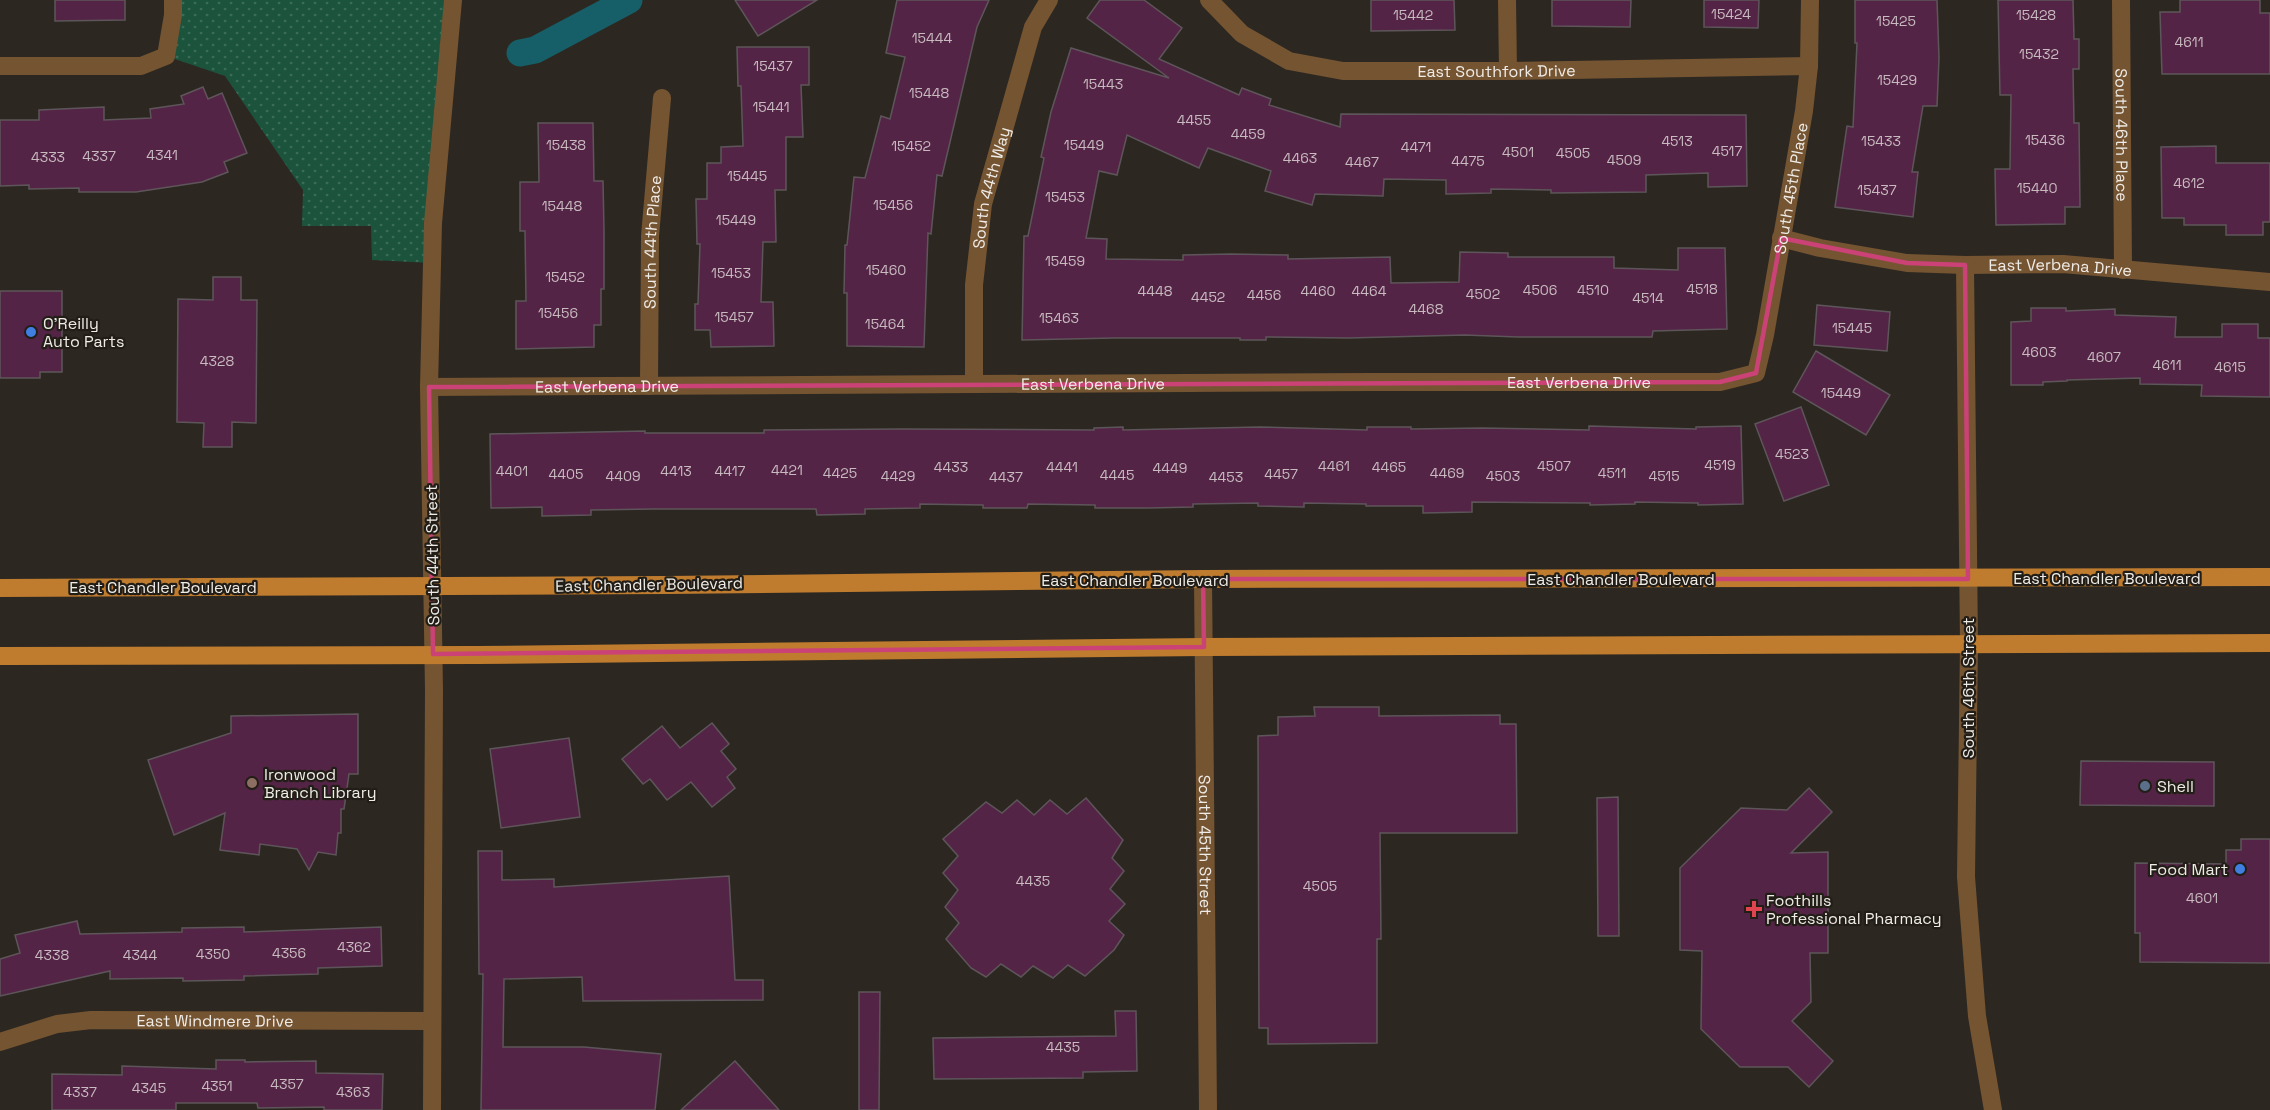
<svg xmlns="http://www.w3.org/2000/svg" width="2270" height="1110" font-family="'Space Grotesk',sans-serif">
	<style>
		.park { fill: url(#park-dots) }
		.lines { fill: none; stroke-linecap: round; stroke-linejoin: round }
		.canal { stroke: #175f68; stroke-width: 27 }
		.building { fill: #542446; stroke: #5e555a; stroke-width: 1.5 }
		.minor { stroke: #755432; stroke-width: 18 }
		.major { stroke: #c07c2e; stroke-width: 18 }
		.marked { fill: none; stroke: #cb4277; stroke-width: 4.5; stroke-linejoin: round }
		.shop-dot { fill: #3f7fe0; stroke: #221e17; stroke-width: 2 }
		.education-dot { fill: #8d6e63; stroke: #221e17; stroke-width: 2 }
		.service-dot { fill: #5c6f8a; stroke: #221e17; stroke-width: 2 }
		.health-dot { fill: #e0444e; stroke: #221e17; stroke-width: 2 }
		.labels { text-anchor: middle; stroke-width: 4.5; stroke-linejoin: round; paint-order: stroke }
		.number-label { font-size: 14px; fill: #c8babf }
		.street-label { font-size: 16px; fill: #efece7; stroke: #221e17 }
		.poi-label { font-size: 16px; fill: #efece7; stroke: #221e17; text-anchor: start }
	</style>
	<defs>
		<pattern id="park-dots" width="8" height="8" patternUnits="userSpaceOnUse" patternTransform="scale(1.5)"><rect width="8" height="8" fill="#1b533c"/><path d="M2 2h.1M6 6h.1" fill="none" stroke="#3c6c58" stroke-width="1.8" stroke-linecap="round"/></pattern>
	</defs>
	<rect width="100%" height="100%" fill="#2c2821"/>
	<!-- park -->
	<path class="park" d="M173,0H453L432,263L372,260L371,226H302L303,190L225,76L166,56Z"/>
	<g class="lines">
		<!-- canal -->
		<path class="canal" d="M520,53L535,50L629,0"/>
	</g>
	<!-- building -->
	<g class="building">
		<path d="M55,0H125V20L55,21Z"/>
		<path d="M735,0H817L758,36Z"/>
		<path d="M897,0H989L977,27L942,176L937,175L931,234L928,233L924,347L847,346V293H844L845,245H847L854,177L865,178L881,116L890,119L905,57L886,53Z"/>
		<path d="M1100,0H1144L1182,28L1159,59L1239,95L1242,88L1271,99L1269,105L1340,127L1341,114L1746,115L1747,186L1708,187V173L1646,175V192L1551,193V190L1491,189V193L1446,194V180L1384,179L1383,196L1315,194L1312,205L1265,191L1271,171L1208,148L1199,168L1127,135L1117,175L1099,171L1086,238L1107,239L1106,259L1183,260V255L1231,254L1288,255V259L1390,257L1391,283L1459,282L1460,252L1508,253V257H1614V268L1678,270V248H1725L1727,329L1653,331L1652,337H1518L1465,335L1348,338L1266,337V340H1240V338H1114L1022,340L1024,236H1028L1044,158L1041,157L1051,112L1071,48L1169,78L1087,18Z"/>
		<path d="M1371,0H1454L1455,30L1371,31Z"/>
		<path d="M1552,0H1631L1630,27L1552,26Z"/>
		<path d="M1704,0H1759L1758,28L1704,27Z"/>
		<path d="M1855,0H1937L1939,58L1937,106H1923L1912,172H1918L1913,217L1835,207L1847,126L1853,127L1857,43H1855Z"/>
		<path d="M1998,0H2073L2074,39H2079V69H2073L2074,123H2079L2080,207H2065V224L1996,225L1995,169H2010L2011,95H2000Z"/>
		<path d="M2180,0H2260V13H2270V74H2162L2160,12H2180Z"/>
		<path d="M737,47H809V85H801L803,137H786V190H775L776,242H763L761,302H773L774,346L711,347L710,330H695V304H698L700,244H697L696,199H707V163H721V147L743,146L741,86H738Z"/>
		<path d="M203,87L208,99L222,93L247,153L224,162L228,172L202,182L136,192H79V188L29,189V185L0,186V120H39V110L104,107V120L151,118L150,109L184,104L181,96Z"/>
		<path d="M538,123H593L594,181H603L604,230V289H601V325H594V347L516,349V301H526L525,231H520V182H539Z"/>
		<path d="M2216,146V163H2270V222H2263V235H2226V225H2184V218H2162L2161,147Z"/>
		<path d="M213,277H241V300H257L256,423L232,422V447H203L204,423L177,422L178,299L213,300Z"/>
		<path d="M0,291H62V372H40V378H0Z"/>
		<path d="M1817,305L1890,312L1887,351L1814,345Z"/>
		<path d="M2031,308H2066V311L2115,309V315L2176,317L2175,337H2222V324H2258V338H2270V397L2201,396L2202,385L2140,384V378L2067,380V381L2043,382V385H2011V322L2031,321Z"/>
		<path d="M1816,351L1890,395L1866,435L1793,392Z"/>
		<path d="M1801,407L1829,485L1784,501L1755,424Z"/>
		<path d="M1589,426L1696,429V427L1741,426L1743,504L1698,505V503L1635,502V504L1590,505V503L1472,502V512L1423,513V506H1366V504L1304,503V507L1258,506V503L1193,504V507L1148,508H1095V505L1028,504L1027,508H983V505L920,504V508L865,509V514L817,515L816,509H653L591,510V515L542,516V507L491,508L490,434L645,431V433H764V430L902,429L1094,430V428L1123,427V430L1259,427L1367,430V427H1411V429L1482,428L1589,430Z"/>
		<path d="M1314,707H1379V716L1500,715V724H1516L1517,833H1380L1381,939H1377V1043L1268,1044V1028H1259L1258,736L1278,735V717L1315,716Z"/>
		<path d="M358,714V774H349L344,809H341V833H338L336,855L318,852L309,870L297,849L260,844L259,855L220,850L225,813L174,835L148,760L231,733V716Z"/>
		<path d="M712,723L729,744L721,751L736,769L727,777L735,788L712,807L691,782L667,800L650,779L643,784L622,759L662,726L680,748Z"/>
		<path d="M569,738L580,817L501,828L490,749Z"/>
		<path d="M2081,761L2214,762V806L2080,805Z"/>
		<path d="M1809,788L1832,812L1791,853L1828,852V953H1810L1811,1002L1792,1021L1833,1061L1809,1087L1788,1067H1740L1701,1029L1702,951L1680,950V868L1741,808L1787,810Z"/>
		<path d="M1618,797L1619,936H1598L1597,798Z"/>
		<path d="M1086,798L1123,840L1112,858L1124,871L1110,889L1125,904L1109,921L1124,935L1114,950L1085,976L1068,965L1053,978L1033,966L1021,977L1001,964L986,977L971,968L946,939L959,923L945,907L958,890L943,873L958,856L943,839L986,802L1002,813L1017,800L1034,815L1050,800L1067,814Z"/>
		<path d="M2241,839H2270V963L2140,962V933H2135V863L2226,864V850H2241Z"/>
		<path d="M478,851H502V880L554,879V887L729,876L735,980H763V1000L583,1001L582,977L504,979L503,1047H584L661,1054L655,1110H481L483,974H479Z"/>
		<path d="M77,921L80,934L182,932V928L244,927V932L381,927L382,966L318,968V974L244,976V980L183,981V978L110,979V971L0,996V959L20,953L15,935Z"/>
		<path d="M859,992H880L879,1110H859Z"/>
		<path d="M1115,1011H1136L1137,1071L1083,1072V1078L934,1079L933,1038L1116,1036Z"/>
		<path d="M216,1060H245V1062L316,1061V1073L383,1074L382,1110H324V1107L258,1108L257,1103H176V1110H52V1074L122,1075V1066L216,1069Z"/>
		<path d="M735,1061L779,1110H681Z"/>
	</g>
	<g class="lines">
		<!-- minor -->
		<g class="minor">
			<path id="s1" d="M1209,0L1242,34L1289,61L1343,71H1508L1809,66"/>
			<path d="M1507,0L1508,71"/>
			<path id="s2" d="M2121,0L2123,270"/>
			<path d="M0,66H141L166,56L173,15V0"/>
			<path id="s3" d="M1781,238L1820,248L1907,263L1965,265L2063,264L2270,282"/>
			<path d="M1965,265L1969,644L1966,877L1977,1016L1993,1110"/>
			<path id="s4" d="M974,384V285L983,204L1033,27L1049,0"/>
			<path id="s5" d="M649,386L650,236L662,98"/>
			<path id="s6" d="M429,387L1371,382H1720L1756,373L1765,335L1804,111L1809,66L1810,0"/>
			<path id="s7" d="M1203,579L1208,1110"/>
			<path id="s8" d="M0,1042L57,1024L91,1020L432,1021"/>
			<path d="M432,1110L434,690L429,387L433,223L453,0"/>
		</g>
		<!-- major -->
		<g class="major">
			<path d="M0,588L666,585L1203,579L2270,577"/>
			<path d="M0,656L477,655L1204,647L2270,643"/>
		</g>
	</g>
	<!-- marked area -->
	<path class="marked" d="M1781,238L1907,263L1965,265L1968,579H1203L1204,647L433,654L429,387L1720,382L1756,373Z"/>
	<!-- markers -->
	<g class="shop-dot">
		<circle cx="31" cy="332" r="6"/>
		<circle cx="2240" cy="869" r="6"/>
	</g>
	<circle class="education-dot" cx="252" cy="783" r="6"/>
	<circle class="service-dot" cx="2145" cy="786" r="6"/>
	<path class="health-dot" d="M1751 900h6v6h6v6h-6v6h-6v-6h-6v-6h6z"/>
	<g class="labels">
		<!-- number labels -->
		<g class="number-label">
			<text x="1731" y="19">15424</text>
			<text x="1413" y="20">15442</text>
			<text x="2036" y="20">15428</text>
			<text x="1896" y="26">15425</text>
			<text x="932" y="43">15444</text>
			<text x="2189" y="47">4611</text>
			<text x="2039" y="59">15432</text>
			<text x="773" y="71">15437</text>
			<text x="1897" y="85">15429</text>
			<text x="1103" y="89">15443</text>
			<text x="929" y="98">15448</text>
			<text x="771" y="112">15441</text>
			<text x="1194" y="125">4455</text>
			<text x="1248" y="139">4459</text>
			<text x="2045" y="145">15436</text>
			<text x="1677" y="146">4513</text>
			<text x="1881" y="146">15433</text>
			<text x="566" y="150">15438</text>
			<text x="1084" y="150">15449</text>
			<text x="911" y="151">15452</text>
			<text x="1416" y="152">4471</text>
			<text x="1727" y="156">4517</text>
			<text x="1518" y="157">4501</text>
			<text x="1573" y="158">4505</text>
			<text x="162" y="160">4341</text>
			<text x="99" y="161">4337</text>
			<text x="48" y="162">4333</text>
			<text x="1300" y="163">4463</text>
			<text x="1624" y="165">4509</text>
			<text x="1468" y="166">4475</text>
			<text x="1362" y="167">4467</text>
			<text x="747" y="181">15445</text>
			<text x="2189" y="188">4612</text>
			<text x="2037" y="193">15440</text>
			<text x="1877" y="195">15437</text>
			<text x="1065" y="202">15453</text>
			<text x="893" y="210">15456</text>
			<text x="562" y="211">15448</text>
			<text x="736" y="225">15449</text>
			<text x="1065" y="266">15459</text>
			<text x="886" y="275">15460</text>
			<text x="731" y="278">15453</text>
			<text x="565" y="282">15452</text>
			<text x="1702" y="294">4518</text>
			<text x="1540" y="295">4506</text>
			<text x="1593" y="295">4510</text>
			<text x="1155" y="296">4448</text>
			<text x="1318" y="296">4460</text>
			<text x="1369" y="296">4464</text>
			<text x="1483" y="299">4502</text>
			<text x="1264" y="300">4456</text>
			<text x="1208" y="302">4452</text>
			<text x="1648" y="303">4514</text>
			<text x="1426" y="314">4468</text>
			<text x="558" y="318">15456</text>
			<text x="734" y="322">15457</text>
			<text x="1059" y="323">15463</text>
			<text x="885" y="329">15464</text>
			<text x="1852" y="333">15445</text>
			<text x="2039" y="357">4603</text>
			<text x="2104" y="362">4607</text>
			<text x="217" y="366">4328</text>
			<text x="2167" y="370">4611</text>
			<text x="2230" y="372">4615</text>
			<text x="1841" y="398">15449</text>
			<text x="1792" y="459">4523</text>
			<text x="1720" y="470">4519</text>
			<text x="1334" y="471">4461</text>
			<text x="1554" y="471">4507</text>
			<text x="951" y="472">4433</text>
			<text x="1062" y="472">4441</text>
			<text x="1389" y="472">4465</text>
			<text x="1170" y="473">4449</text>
			<text x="787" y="475">4421</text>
			<text x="512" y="476">4401</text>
			<text x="676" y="476">4413</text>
			<text x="730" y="476">4417</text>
			<text x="840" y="478">4425</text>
			<text x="1447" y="478">4469</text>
			<text x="1612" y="478">4511</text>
			<text x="566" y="479">4405</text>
			<text x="1281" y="479">4457</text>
			<text x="1117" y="480">4445</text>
			<text x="623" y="481">4409</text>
			<text x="898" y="481">4429</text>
			<text x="1503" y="481">4503</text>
			<text x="1664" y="481">4515</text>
			<text x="1006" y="482">4437</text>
			<text x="1226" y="482">4453</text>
			<text x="1033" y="886">4435</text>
			<text x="1320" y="891">4505</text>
			<text x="2202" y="903">4601</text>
			<text x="354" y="952">4362</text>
			<text x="289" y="958">4356</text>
			<text x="213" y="959">4350</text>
			<text x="52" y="960">4338</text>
			<text x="140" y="960">4344</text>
			<text x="1063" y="1052">4435</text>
			<text x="287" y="1089">4357</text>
			<text x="217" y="1091">4351</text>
			<text x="149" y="1093">4345</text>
			<text x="80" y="1097">4337</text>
			<text x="353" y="1097">4363</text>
		</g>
		<!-- street labels -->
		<g class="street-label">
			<text dy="6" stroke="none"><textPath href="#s1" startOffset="310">East Southfork Drive</textPath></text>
			<text dy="6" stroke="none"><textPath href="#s2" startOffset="135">South 46th Place</textPath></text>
			<text dy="6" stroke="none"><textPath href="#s4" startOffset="198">South 44th Way</textPath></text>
			<text dy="6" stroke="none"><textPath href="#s6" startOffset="1516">South 45th Place</textPath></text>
			<text dy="6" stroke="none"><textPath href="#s5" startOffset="144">South 44th Place</textPath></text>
			<text dy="6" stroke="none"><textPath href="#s3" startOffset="282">East Verbena Drive</textPath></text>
			<text dy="6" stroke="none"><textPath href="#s6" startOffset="1150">East Verbena Drive</textPath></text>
			<text dy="6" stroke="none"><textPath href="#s6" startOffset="664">East Verbena Drive</textPath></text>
			<text dy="6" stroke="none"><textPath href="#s6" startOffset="178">East Verbena Drive</textPath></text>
			<text transform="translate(432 555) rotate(-91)" y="6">South 44th Street</text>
			<text x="2107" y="584">East Chandler Boulevard</text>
			<text x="1621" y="585">East Chandler Boulevard</text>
			<text x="1135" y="586">East Chandler Boulevard</text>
			<text transform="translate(649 584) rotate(-1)" y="6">East Chandler Boulevard</text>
			<text x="163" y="593">East Chandler Boulevard</text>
			<text transform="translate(1968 688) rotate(-90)" y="6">South 46th Street</text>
			<text dy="6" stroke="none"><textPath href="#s7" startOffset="266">South 45th Street</textPath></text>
			<text dy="6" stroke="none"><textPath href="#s8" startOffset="218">East Windmere Drive</textPath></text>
		</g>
		<!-- poi labels -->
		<g class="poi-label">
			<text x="43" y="329">O'Reilly<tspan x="43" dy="18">Auto Parts</tspan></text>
			<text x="264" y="780">Ironwood<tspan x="264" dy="18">Branch Library</tspan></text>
			<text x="2157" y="792">Shell</text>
			<text x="2228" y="875" text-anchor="end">Food Mart</text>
			<text x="1766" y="906">Foothills<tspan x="1766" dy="18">Professional Pharmacy</tspan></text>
		</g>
	</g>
</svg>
